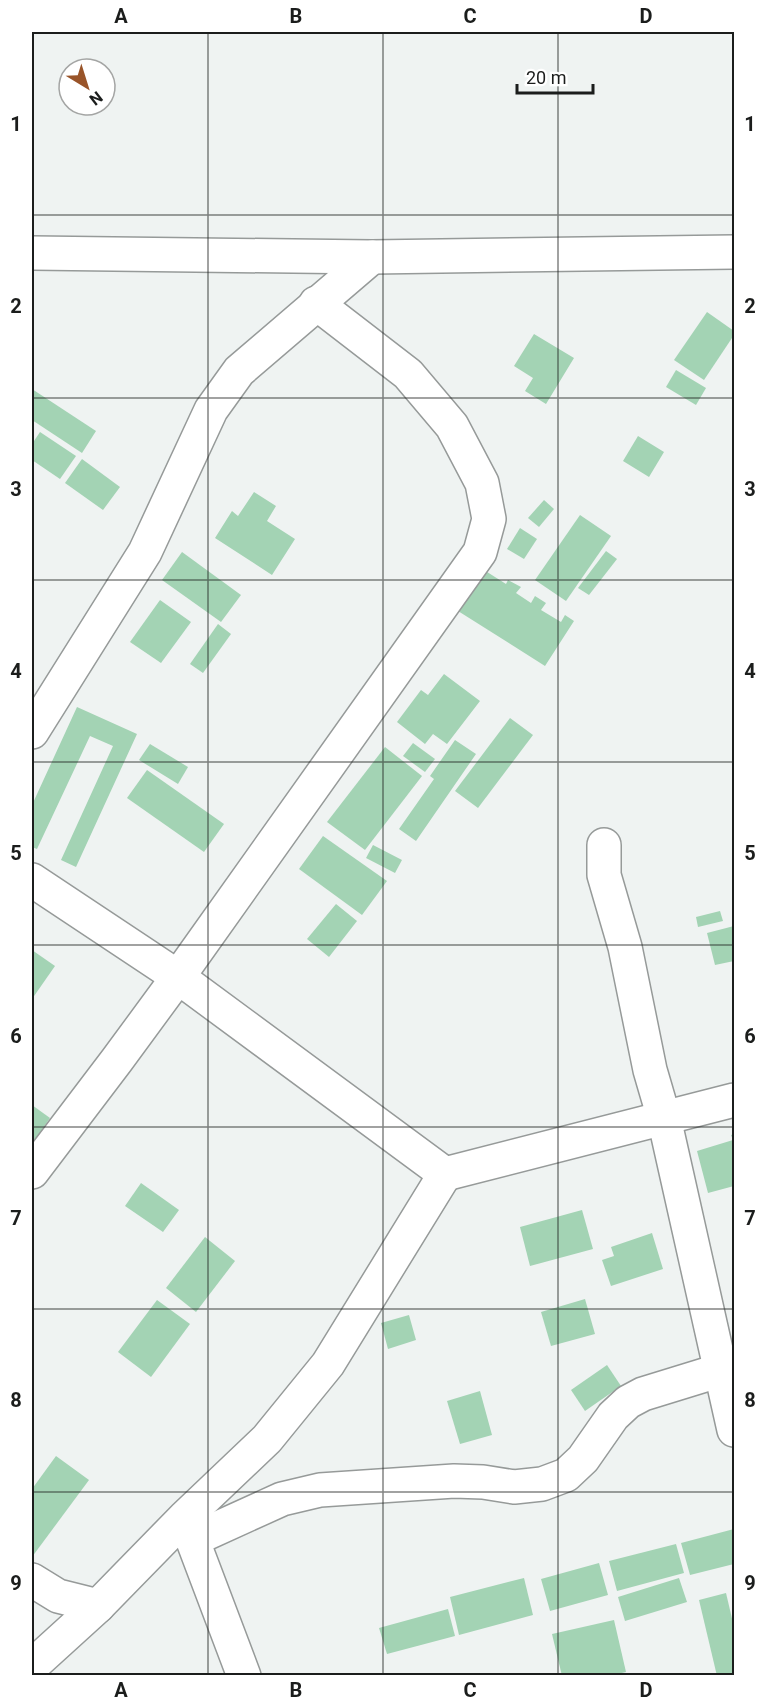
<svg xmlns="http://www.w3.org/2000/svg" width="766" height="1707" font-family="Roboto,sans-serif">
	<style>
		.building { fill: #a3d3b4 }
		.lines { fill: none; stroke-linecap: round; stroke-linejoin: round }
		.minor-casing { stroke: #969a99; stroke-width: 36 }
		.minor { stroke: #fff; stroke-width: 33 }
		.grid { fill: none; stroke: #1b1d1c; stroke-width: 1.5; stroke-opacity: 0.55 }
		.neatline { fill: none; stroke: #1b1d1c; stroke-width: 2 }
		.grid-label { font-size: 20px; text-anchor: middle; font-weight: bold; fill: #1b1d1c }
	</style>
	<rect width="100%" height="100%" fill="#eff3f2"/>
	<!-- building -->
	<g class="building">
		<path d="M707,312L734,331V335L704,380L674,360Z"/>
		<path d="M534,334L574,358L546,404L525,391L533,378L514,366Z"/>
		<path d="M676,370L706,388L696,405L666,387Z"/>
		<path d="M32,389L96,431L82,453L32,420Z"/>
		<path d="M40,432L76,456L60,479L32,460V444Z"/>
		<path d="M638,436L664,452L649,477L623,461Z"/>
		<path d="M82,459L120,487L103,510L65,483Z"/>
		<path d="M254,492L276,506L267,521L295,539L272,575L215,538L232,511L238,516Z"/>
		<path d="M544,500L554,509L539,527L528,518Z"/>
		<path d="M580,515L611,536L566,601L535,580Z"/>
		<path d="M520,528L537,539L524,559L507,549Z"/>
		<path d="M606,551L617,559L589,595L578,588Z"/>
		<path d="M182,552L241,595L221,622L162,580Z"/>
		<path d="M484,570L506,584L508,580L521,587L516,593L531,603L535,596L546,603L541,610L561,622L565,615L574,621L545,666L458,611Z"/>
		<path d="M160,600L191,622L161,663L130,642Z"/>
		<path d="M218,624L231,634L203,673L190,664Z"/>
		<path d="M444,674L480,701L447,744L433,734L425,744L397,722L421,690L428,695Z"/>
		<path d="M77,707L137,734L76,867L61,860L113,746L90,736L37,849L32,847V805Z"/>
		<path d="M510,718L533,735L478,808L455,791Z"/>
		<path d="M455,740L476,754L416,841L399,829L434,779L430,776Z"/>
		<path d="M413,743L435,759L425,772L403,756Z"/>
		<path d="M150,744L188,767L178,784L139,760Z"/>
		<path d="M385,747L422,776L365,850L327,822Z"/>
		<path d="M147,770L224,824L204,852L127,798Z"/>
		<path d="M323,836L387,881L362,915L299,869Z"/>
		<path d="M373,845L402,860L395,873L366,858Z"/>
		<path d="M336,904L357,921L329,957L307,939Z"/>
		<path d="M720,911L723,921L698,927L696,917Z"/>
		<path d="M734,926V961L715,965L707,933Z"/>
		<path d="M32,950L55,966L32,999Z"/>
		<path d="M32,1105L50,1118L32,1144Z"/>
		<path d="M734,1134V1186L708,1193L697,1151L733,1140L731,1135Z"/>
		<path d="M141,1183L179,1210L163,1232L125,1206Z"/>
		<path d="M582,1210L593,1249L530,1266L520,1227Z"/>
		<path d="M652,1233L663,1269L611,1286L602,1260L614,1256L611,1247Z"/>
		<path d="M205,1237L235,1261L196,1312L166,1288Z"/>
		<path d="M585,1299L595,1334L551,1346L541,1312Z"/>
		<path d="M157,1300L190,1324L151,1377L118,1352Z"/>
		<path d="M409,1315L416,1340L388,1349L381,1323Z"/>
		<path d="M607,1365L621,1386L585,1411L571,1390Z"/>
		<path d="M480,1391L492,1435L460,1444L447,1401Z"/>
		<path d="M56,1456L89,1480L32,1557V1489Z"/>
		<path d="M734,1529V1564L690,1575L681,1543Z"/>
		<path d="M676,1544L684,1573L617,1591L609,1561Z"/>
		<path d="M599,1563L608,1595L550,1611L541,1579Z"/>
		<path d="M524,1578L533,1615L459,1635L450,1597Z"/>
		<path d="M679,1578L687,1602L625,1621L618,1597Z"/>
		<path d="M726,1593L734,1627V1676H717L699,1600Z"/>
		<path d="M448,1609L455,1636L387,1654L379,1628Z"/>
		<path d="M614,1620L626,1672L609,1676H562L552,1634Z"/>
	</g>
	<g class="lines">
		<!-- minor casing -->
		<g class="minor-casing">
			<g id="minor">
				<path d="M32,253L372,257L734,252"/>
				<path d="M32,732L145,552L211,410L239,371L372,257"/>
				<path d="M604,845V875L625,947L650,1070L664,1118L734,1430"/>
				<path d="M32,880L178,977L480,552L489,519L482,483L452,426L408,374L316,303"/>
				<path d="M32,1172L117,1060L178,977L445,1174L328,1364L267,1439L184,1518L98,1606L32,1666"/>
				<path d="M445,1174L734,1100"/>
				<path d="M185,1520L244,1676"/>
				<path d="M194,1539L282,1499L320,1490L454,1481L483,1482L514,1487L542,1484L566,1475L583,1459L613,1416L628,1402L643,1394L734,1366"/>
				<path d="M32,1580L58,1596L98,1606"/>
			</g>
		</g>
		<!-- minor -->
		<use href="#minor" class="minor"/>
	</g>
	<!-- grid -->
	<path class="grid" d="M208,32V1676M383,32V1676M558,32V1676M32,215H734M32,398H734M32,580H734M32,762H734M32,945H734M32,1127H734M32,1309H734M32,1492H734"/>
	<!-- border -->
	<rect width="766" height="1707" fill="none" stroke="#ffffff" stroke-width="66"/>
	<!-- north arrow -->
	<g transform="translate(87 87) rotate(142)"><circle r="28" fill="#ffffff" stroke="#a4a5a4" stroke-width="1.5"/>
	<path d="M0-4.5L10 22L0 15L-10 22Z" fill="#995429"/>
	<text y="-9" font-size="16" font-weight="bold" text-anchor="middle" fill="#1b1d1c">N</text>
	</g>
	<!-- scale -->
	<path d="M517 84v9h76v-9" fill="none" stroke="#1b1d1c" stroke-width="3"/>
	<text x="526" y="84" font-size="18" fill="#1b1d1c" stroke="#ffffff" stroke-width="4.5" paint-order="stroke">20 m</text>
	<rect x="33" y="33" width="700" height="1641" class="neatline"/>
	<g class="grid-label">
		<text x="121" y="23">A</text>
		<text x="296" y="23">B</text>
		<text x="470" y="23">C</text>
		<text x="646" y="23">D</text>
		<text x="16" y="131">1</text>
		<text x="750" y="131">1</text>
		<text x="16" y="313">2</text>
		<text x="750" y="313">2</text>
		<text x="16" y="496">3</text>
		<text x="750" y="496">3</text>
		<text x="16" y="678">4</text>
		<text x="750" y="678">4</text>
		<text x="16" y="860">5</text>
		<text x="750" y="860">5</text>
		<text x="16" y="1043">6</text>
		<text x="750" y="1043">6</text>
		<text x="16" y="1225">7</text>
		<text x="750" y="1225">7</text>
		<text x="16" y="1407">8</text>
		<text x="750" y="1407">8</text>
		<text x="16" y="1590">9</text>
		<text x="750" y="1590">9</text>
		<text x="121" y="1697">A</text>
		<text x="296" y="1697">B</text>
		<text x="470" y="1697">C</text>
		<text x="646" y="1697">D</text>
	</g>
</svg>
